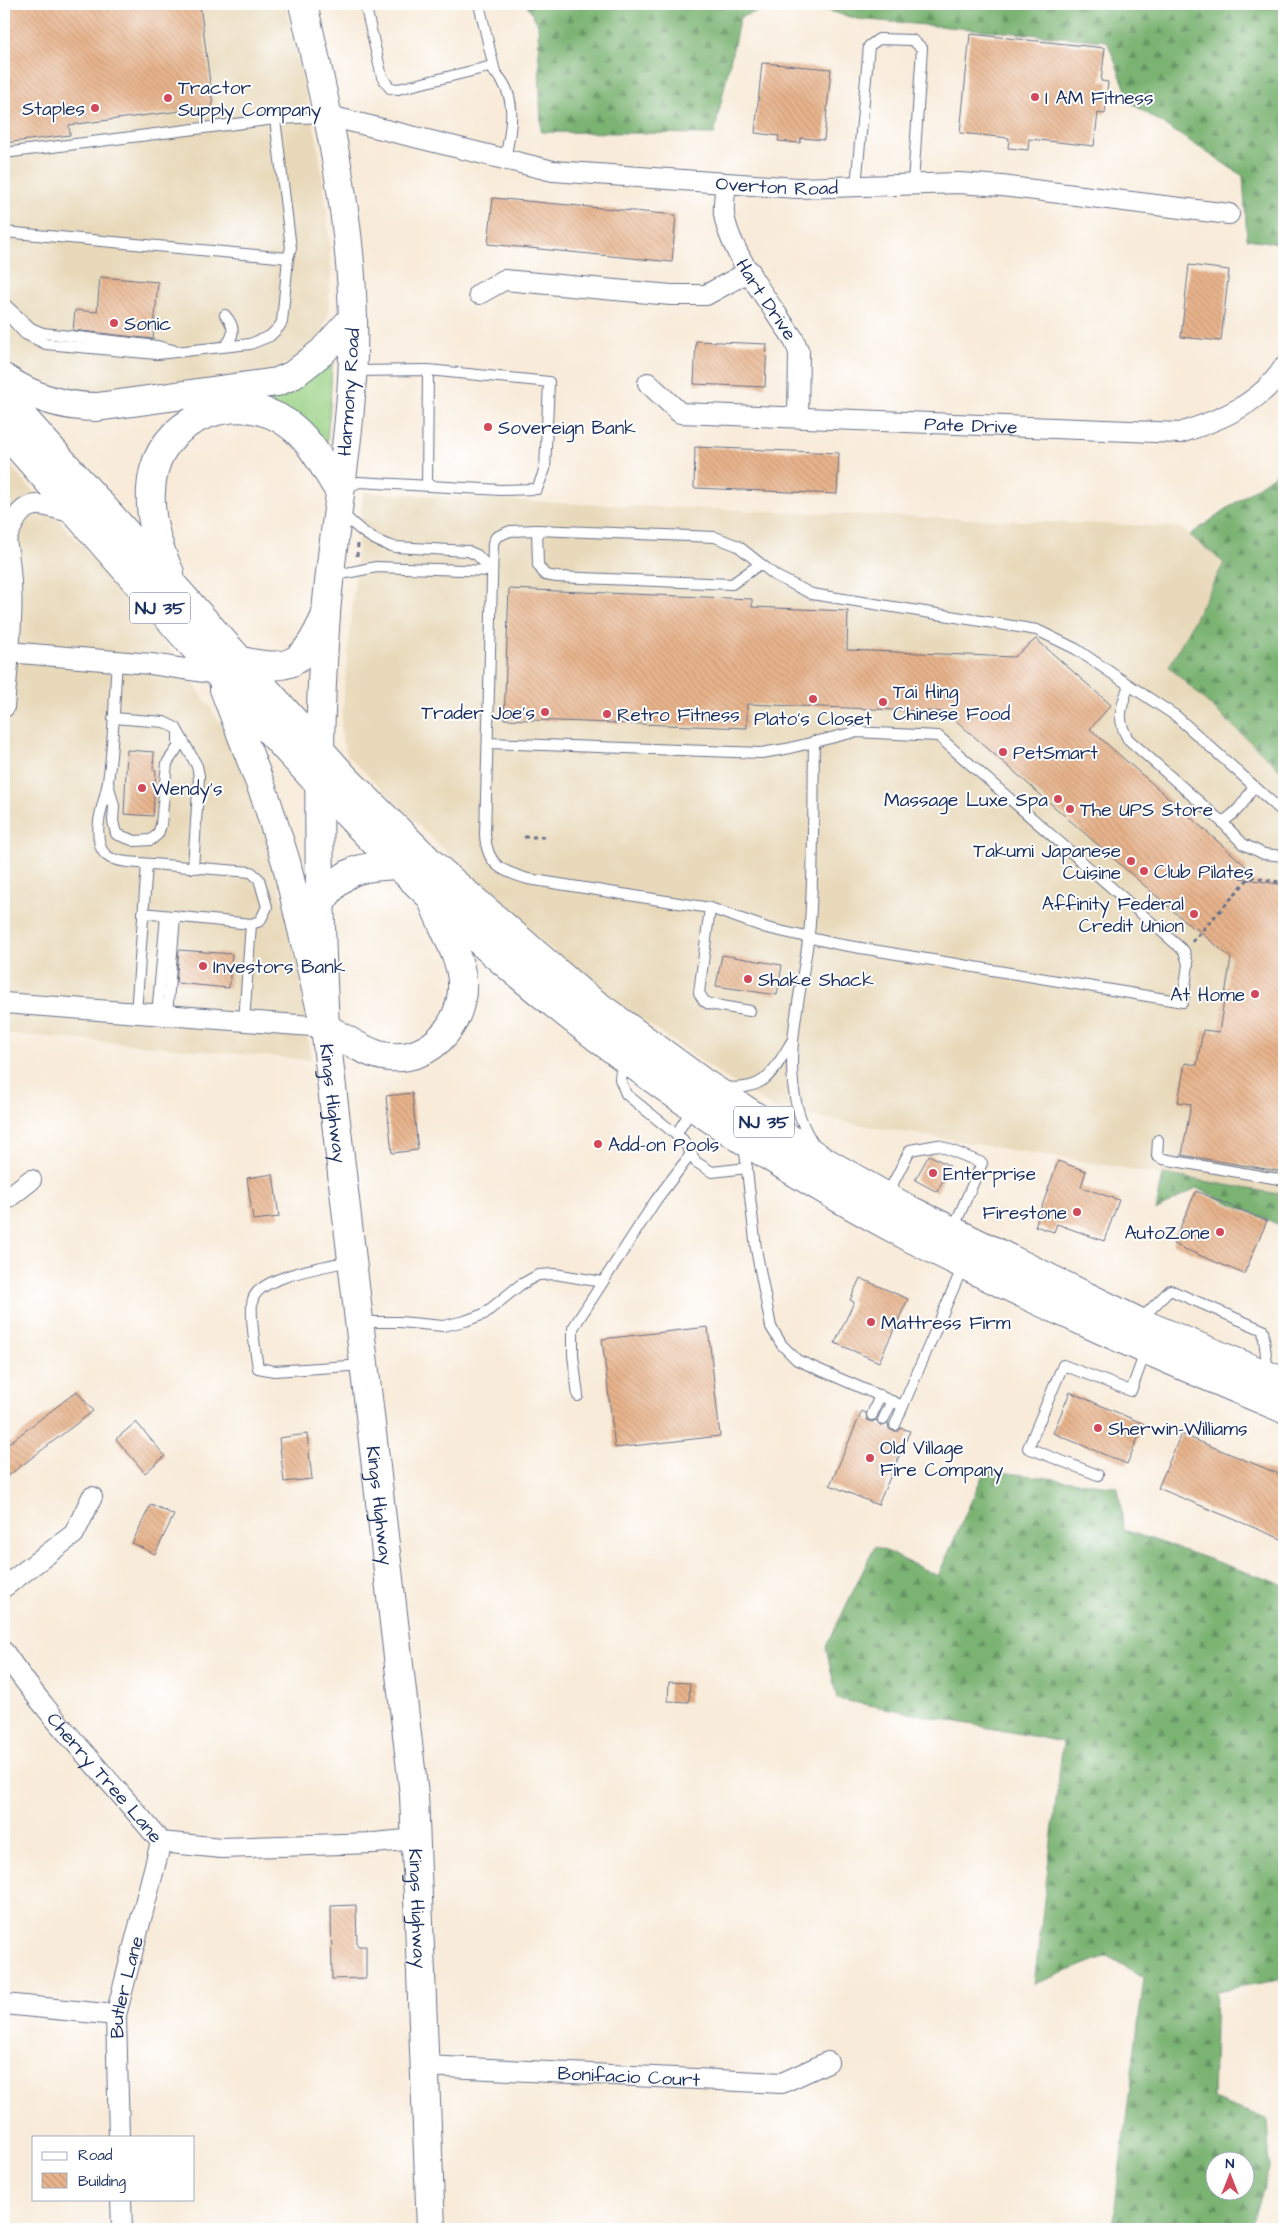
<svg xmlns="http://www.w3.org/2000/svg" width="1288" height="2233" font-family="'Architects Daughter',sans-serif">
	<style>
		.built { fill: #e8d9ba }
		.grass { fill: #99d184; stroke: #5a8071 }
		.forest { fill: url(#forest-firs); stroke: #4a7168; fill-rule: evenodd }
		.building { fill: url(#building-back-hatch) }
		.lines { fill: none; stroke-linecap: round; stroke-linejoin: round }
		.lane-casing { stroke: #687189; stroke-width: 12 }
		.street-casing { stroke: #687189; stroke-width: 22 }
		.secondary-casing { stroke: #687189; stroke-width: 30 }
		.highway-casing { stroke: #687189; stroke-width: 30 }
		.path { stroke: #687189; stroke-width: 3; stroke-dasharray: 4 4; stroke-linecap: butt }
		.lane { stroke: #fff; stroke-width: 10 }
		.street { stroke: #fff; stroke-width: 20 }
		.secondary { stroke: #fff; stroke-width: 28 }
		.highway { stroke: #fff; stroke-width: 28 }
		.poi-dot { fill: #d1495b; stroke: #fff; stroke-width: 2 }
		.labels { text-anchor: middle; stroke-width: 4; stroke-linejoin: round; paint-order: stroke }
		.shield { fill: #fff; stroke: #5f6d8e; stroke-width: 1 }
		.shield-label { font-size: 18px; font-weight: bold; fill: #1b2f5e }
		.poi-label { font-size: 19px; fill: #1b2f5e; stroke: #fff; text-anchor: start }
		.street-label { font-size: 19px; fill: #1b2f5e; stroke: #fff }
	</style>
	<defs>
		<pattern id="forest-firs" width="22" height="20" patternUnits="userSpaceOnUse" patternTransform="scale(1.25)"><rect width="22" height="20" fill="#7ab372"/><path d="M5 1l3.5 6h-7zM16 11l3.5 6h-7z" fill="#639261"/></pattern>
		<pattern id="building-back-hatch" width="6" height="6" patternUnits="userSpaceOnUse" patternTransform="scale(1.25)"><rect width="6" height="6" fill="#e7b38b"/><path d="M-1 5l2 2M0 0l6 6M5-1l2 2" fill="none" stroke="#c69a7a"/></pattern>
	</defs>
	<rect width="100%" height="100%" fill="#fff"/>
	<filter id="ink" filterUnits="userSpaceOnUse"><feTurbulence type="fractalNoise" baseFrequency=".02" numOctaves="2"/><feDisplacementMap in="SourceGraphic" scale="10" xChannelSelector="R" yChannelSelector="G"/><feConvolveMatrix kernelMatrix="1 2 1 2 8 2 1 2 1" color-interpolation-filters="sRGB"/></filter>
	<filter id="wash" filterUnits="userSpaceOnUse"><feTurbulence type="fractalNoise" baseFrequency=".0096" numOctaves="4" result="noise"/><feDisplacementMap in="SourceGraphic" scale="20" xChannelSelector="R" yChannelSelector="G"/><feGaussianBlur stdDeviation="1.12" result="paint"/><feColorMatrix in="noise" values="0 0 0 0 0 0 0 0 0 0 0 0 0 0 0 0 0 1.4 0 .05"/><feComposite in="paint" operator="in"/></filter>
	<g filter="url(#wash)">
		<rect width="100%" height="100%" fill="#f8ebd9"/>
		<!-- built -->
		<g class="built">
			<path d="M4,4H285L317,139L327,216L331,269L328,316L319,338L305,354L270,372L88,396L24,380L4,362Z"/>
			<path d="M4,459L119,588L177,658L227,733L261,809L298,963L311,1060L4,1033Z"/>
			<path d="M363,492L580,504L1180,527L1224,563L1169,667L1284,773V1195L778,1111L717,1072L603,992L516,920L348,756L342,740L341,726Z"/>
		</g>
		<!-- grass -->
		<path class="grass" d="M326,360L332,362L330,405L326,451L262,399L258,392Z"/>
		<!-- forest -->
		<g class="forest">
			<path d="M526,4H782L740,17L714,134L541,132L538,24Z"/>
			<path d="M805,4H1284V244L1247,239L1243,176L1131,103L1107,41L857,19Z"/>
			<path d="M1284,468V773L1169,667L1224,563L1190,535Z"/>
			<path d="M1163,1174L1284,1195V1227L1196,1188L1156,1211Z"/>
			<path d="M985,1470L1118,1487L1124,1530L1284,1585V1979L1216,1991L1213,2099L1267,2119L1270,2168L1250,2229H1112L1144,1977L1107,1956L1034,1984L1063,1742L837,1699L826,1647L875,1546L938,1576ZM1246,2160V2190H1216V2160Z"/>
		</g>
		<g id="blocks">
			<!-- building -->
			<g class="building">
				<path d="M4,4H200L213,107L69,125L70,135L4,143Z"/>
				<path d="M970,34L1105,48L1101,81L1108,82L1105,114L1098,113L1094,146L1029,139L1028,150L1008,148L1009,138L960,133Z"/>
				<path d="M762,63L831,69L824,140L801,138L800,143L778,141L779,136L755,133Z"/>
				<path d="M493,198L676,215L672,262L488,244Z"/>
				<path d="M1189,265L1229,270L1221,341L1181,337Z"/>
				<path d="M100,277L158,282L153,339L73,330L75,310L97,312Z"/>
				<path d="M696,341L767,344L765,387L694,384Z"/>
				<path d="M695,447L839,453L837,494L694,488Z"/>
				<path d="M509,589L752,599V607L848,611L847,650L1014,657L1036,639L1111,705L1090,729L1248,868L1240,878L1284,885V1172L1182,1155L1191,1104L1178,1102L1185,1063L1197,1065L1203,1030L1219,1032L1231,958L1196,928L1194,929L946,712L747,704V728L504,719Z"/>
				<path d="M127,750L154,752L153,770H156L153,816L124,814Z"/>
				<path d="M179,950L232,954L229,988L176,983Z"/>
				<path d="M722,955L782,965L777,995L716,986Z"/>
				<path d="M412,1093L418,1150L392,1153L386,1096Z"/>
				<path d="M929,1155L950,1166L937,1192L915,1180Z"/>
				<path d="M1058,1161L1086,1171L1081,1187L1119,1200L1104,1241L1057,1224L1054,1232L1035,1226Z"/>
				<path d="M273,1174L279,1217L253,1220L247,1178Z"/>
				<path d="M1196,1191L1267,1221L1244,1274L1173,1244Z"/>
				<path d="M860,1278L908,1299L879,1362L835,1343L854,1302L850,1300Z"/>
				<path d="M708,1327L720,1436L615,1448L602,1339Z"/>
				<path d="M77,1391L93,1411L4,1479V1447Z"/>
				<path d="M1070,1392L1144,1424L1127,1464L1053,1433Z"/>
				<path d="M862,1411L866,1413L867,1420L872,1422L876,1420L881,1426L888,1424L889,1429L893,1431H899L901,1428L910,1431L878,1505L830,1485Z"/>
				<path d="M136,1422L165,1456L145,1473L116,1439Z"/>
				<path d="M307,1434L312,1479L284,1482L279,1438Z"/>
				<path d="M1181,1434L1284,1476V1540L1158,1488Z"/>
				<path d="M151,1504L174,1515L155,1554L132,1543Z"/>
				<path d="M669,1682L690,1683L689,1702L668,1701Z"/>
				<path d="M356,1905L357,1946H366V1978L332,1979L331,1906Z"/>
			</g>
		</g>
	</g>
	<g filter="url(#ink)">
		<use href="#blocks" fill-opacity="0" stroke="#687189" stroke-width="1"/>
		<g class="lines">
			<!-- lane casing -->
			<g class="lane-casing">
				<g id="lane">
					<path d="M365,4L382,77L390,88L398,89L488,67C520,89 512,127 505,159"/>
					<path d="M479,4L495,72"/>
					<path d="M4,153L275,119L325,117"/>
					<path d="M856,186L869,46L879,39L912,40L922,48L913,183"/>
					<path d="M4,232L288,258"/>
					<path d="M6,305L31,328L43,333L157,346L173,350"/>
					<path d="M4,308L13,321L25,334L46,344L157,354L250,344L270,336L279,327L282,322L288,258L291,248L275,119"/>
					<path d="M225,346C235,336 235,326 225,315"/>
					<path d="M427,485L428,370"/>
					<path d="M343,490L359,482L501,490L537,489L545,469L549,382L428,370L354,371"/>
					<path d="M340,511C357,528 372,542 395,547L468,551L477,555L492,571"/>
					<path d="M537,530L538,565L545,575L557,577L732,584L760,564"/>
					<path d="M332,576L376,567L492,571"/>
					<path d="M117,661C114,700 114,742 108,781C105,802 94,823 100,845C104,859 115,860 127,862L251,872L259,879L267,907L260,921L251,924L143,913"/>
					<path d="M113,718L164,722L176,728L197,766L199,776L193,868"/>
					<path d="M488,743L761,753L786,749L855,732L938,736L1184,951L1188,964L1183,1002L837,944L767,928L710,908L528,879C501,871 487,865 485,835L493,543L496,537L510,531L537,530L715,537L738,546L776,576L812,594L1037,630L1076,649L1129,685"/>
					<path d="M108,783L114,806L113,821L116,834L135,841L151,840L158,834L161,825L167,763L178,747V734"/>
					<path d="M1284,813L1176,716L1129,685C1121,707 1116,719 1128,739L1222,822L1243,844L1264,854L1284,856"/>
					<path d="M1222,822C1237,813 1244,803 1253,787"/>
					<path d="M710,908L699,993L704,1001L709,1004L750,1011"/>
					<path d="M136,1013L147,864"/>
					<path d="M157,1015L166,916"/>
					<path d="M167,1015L175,916"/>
					<path d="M244,1021L251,924"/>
					<path d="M622,1059L620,1079L626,1094L683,1140L696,1162L712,1172L747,1168"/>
					<path d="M724,1087C765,1092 773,1072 792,1041"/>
					<path d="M676,1135L693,1107"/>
					<path d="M1158,1140L1157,1156L1163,1159L1284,1180"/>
					<path d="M813,1143C771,1079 804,994 810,924C814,863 813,802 814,741"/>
					<path d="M744,1144L756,1249L771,1327L782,1345L797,1360L903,1406L963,1266"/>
					<path d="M887,1195L910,1150L938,1145L982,1163L953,1229"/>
					<path d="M350,1261C329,1266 260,1276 253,1299C249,1309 256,1356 258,1368L274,1371L364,1365"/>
					<path d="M1140,1320L1170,1290L1263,1330L1268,1373"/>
					<path d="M360,1322H400L443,1326L465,1321L484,1314L520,1285L538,1275L555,1274L602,1282"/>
					<path d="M578,1396L573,1355V1328L656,1200L691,1154"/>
					<path d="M872,1415L880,1395"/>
					<path d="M883,1420L892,1401"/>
					<path d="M895,1425L903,1406"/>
					<path d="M1098,1475L1028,1448L1063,1365L1131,1391L1146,1350"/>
				</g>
			</g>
			<!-- street casing -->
			<g class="street-casing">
				<g id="street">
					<path id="s1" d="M329,116L553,171L797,188L959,183L1002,186L1229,214"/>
					<path id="s2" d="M726,184C725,193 723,205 724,214C729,252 772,306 793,338L799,352L798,417"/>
					<path d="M479,294L504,280L671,295H706L750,271"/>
					<path id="s3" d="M648,383L680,413L1180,433C1220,420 1260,404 1284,367"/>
					<path d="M4,532C18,589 9,649 4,707"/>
					<path d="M6,540C23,495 35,502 76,514"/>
					<path d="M8,652L151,664L218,674"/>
					<path d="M4,1003L325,1027"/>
					<path d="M4,1201L31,1180"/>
					<path d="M4,1587L74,1534L92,1497"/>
					<path id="s4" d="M4,1652C50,1720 109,1778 161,1842L221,1848L374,1843L416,1839"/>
					<path d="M4,2004L116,2015"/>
					<path id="s5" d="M425,2066L782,2083L828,2062"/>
					<path id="s6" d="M119,2137L116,2015L161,1842"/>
					<path d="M121,2199L122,2229"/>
				</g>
			</g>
			<!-- secondary casing -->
			<g class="secondary-casing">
				<g id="secondary">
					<path id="s7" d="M303,4C327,108 351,212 353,320C356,418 334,515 326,613C316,752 318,889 325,1027L414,1795L431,2229"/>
				</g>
			</g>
			<!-- highway casing -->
			<g class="highway-casing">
				<g id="highway">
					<path d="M4,378C32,397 63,407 97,407L277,382L293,375L322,352L353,318"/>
					<path d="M4,396L346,779L429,861L581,993L704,1083L824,1161L908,1209L1139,1322L1284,1382"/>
					<path d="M4,431C87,525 169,620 254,714C322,788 391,863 467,930C601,1050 752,1154 911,1238C1032,1301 1158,1356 1284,1409"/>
					<path d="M170,573C155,541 145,506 154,470C168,415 241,390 287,423C311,439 324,468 340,492"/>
					<path d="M238,660C292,673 303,665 326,615"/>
					<path d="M224,689L266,799L286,862L325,1027C341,1036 365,1053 383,1056C433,1066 472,1016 460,968C454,946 442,925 434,905"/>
					<path d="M319,906C342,869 357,867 398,865"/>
				</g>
			</g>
			<!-- path -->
			<g class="path">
				<path d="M357,556L358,544"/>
				<path d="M524,837H548"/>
				<path d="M1192,942L1250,877L1284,883"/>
			</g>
			<!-- lane -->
			<use href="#lane" class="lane"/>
			<!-- street -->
			<use href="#street" class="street"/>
			<!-- secondary -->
			<use href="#secondary" class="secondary"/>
			<!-- highway -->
			<use href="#highway" class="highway"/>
		</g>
	</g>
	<!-- markers -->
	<g class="poi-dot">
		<circle cx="1035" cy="97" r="5"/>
		<circle cx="168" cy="98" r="5"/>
		<circle cx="95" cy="108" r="5"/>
		<circle cx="114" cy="323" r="5"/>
		<circle cx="488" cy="427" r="5"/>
		<circle cx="813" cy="699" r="5"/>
		<circle cx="883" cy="702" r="5"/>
		<circle cx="545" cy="712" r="5"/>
		<circle cx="607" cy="714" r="5"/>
		<circle cx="1003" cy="752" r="5"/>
		<circle cx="142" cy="788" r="5"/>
		<circle cx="1058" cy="799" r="5"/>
		<circle cx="1070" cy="809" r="5"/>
		<circle cx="1131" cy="861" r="5"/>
		<circle cx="1144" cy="871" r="5"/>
		<circle cx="1194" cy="914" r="5"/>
		<circle cx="203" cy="966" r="5"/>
		<circle cx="748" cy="979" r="5"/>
		<circle cx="1255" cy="994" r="5"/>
		<circle cx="598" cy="1144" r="5"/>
		<circle cx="933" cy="1173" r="5"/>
		<circle cx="1077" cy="1212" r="5"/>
		<circle cx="1220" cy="1232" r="5"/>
		<circle cx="871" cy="1322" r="5"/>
		<circle cx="1098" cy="1428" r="5"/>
		<circle cx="870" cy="1458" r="5"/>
	</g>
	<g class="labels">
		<!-- shield labels -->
		<g class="shield">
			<rect x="130" y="592.5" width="60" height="31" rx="4"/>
			<rect x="734" y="1106.5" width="60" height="31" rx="4"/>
		</g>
		<g class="shield-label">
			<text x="160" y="614">NJ 35</text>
			<text x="764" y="1128">NJ 35</text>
		</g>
		<!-- poi labels -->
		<g class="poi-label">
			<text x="178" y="94">Tractor<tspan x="178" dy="22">Supply Company</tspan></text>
			<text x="1045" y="104">I AM Fitness</text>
			<text x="85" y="115" text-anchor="end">Staples</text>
			<text x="124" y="330">Sonic</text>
			<text x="498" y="434">Sovereign Bank</text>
			<text x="893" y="698">Tai Hing<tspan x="893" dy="22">Chinese Food</tspan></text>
			<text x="535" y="719" text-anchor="end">Trader Joe's</text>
			<text x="617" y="721">Retro Fitness</text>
			<text x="813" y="725" text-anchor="middle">Plato's Closet</text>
			<text x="1013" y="759">PetSmart</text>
			<text x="152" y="795">Wendy's</text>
			<text x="1048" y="806" text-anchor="end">Massage Luxe Spa</text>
			<text x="1080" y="816">The UPS Store</text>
			<text x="1121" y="857" text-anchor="end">Takumi Japanese<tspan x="1121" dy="22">Cuisine</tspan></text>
			<text x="1154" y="878">Club Pilates</text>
			<text x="1184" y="910" text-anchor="end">Affinity Federal<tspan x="1184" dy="22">Credit Union</tspan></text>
			<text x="213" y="973">Investors Bank</text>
			<text x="758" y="986">Shake Shack</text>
			<text x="1245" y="1001" text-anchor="end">At Home</text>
			<text x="608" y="1151">Add-on Pools</text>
			<text x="943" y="1180">Enterprise</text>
			<text x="1067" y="1219" text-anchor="end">Firestone</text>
			<text x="1210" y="1239" text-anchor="end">AutoZone</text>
			<text x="881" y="1329">Mattress Firm</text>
			<text x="1108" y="1435">Sherwin-Williams</text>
			<text x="880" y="1454">Old Village<tspan x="880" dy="22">Fire Company</tspan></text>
		</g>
		<!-- street labels -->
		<g class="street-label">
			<text dy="7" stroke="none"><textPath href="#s1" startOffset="455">Overton Road</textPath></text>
			<text dy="7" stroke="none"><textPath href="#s2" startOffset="126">Hart Drive</textPath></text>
			<text transform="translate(348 392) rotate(-86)" y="7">Harmony Road</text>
			<text dy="7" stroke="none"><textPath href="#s3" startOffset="335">Pate Drive</textPath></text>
			<text dy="7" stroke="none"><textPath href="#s7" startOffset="1106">Kings Highway</textPath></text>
			<text dy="7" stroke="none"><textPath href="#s7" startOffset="1511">Kings Highway</textPath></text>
			<text dy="7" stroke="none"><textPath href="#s4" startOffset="161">Cherry Tree Lane</textPath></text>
			<text dy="7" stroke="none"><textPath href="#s7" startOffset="1916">Kings Highway</textPath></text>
			<text dy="7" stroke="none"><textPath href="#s6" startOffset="151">Butler Lane</textPath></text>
			<text dy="7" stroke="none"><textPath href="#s5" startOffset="204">Bonifacio Court</textPath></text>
		</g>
	</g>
	<!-- margin -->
	<rect width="1288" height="2233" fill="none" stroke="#fff" stroke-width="20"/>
	<!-- legend -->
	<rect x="32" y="2136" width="162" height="65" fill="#ffffff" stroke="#a4acbf"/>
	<rect x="42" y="2152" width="25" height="8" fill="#ffffff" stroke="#a4acbf"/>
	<text x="78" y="2160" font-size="15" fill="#1b2f5e">Road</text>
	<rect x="42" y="2173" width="25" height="15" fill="url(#building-back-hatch)" stroke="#a4acbf"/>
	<text x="78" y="2186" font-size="15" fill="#1b2f5e">Building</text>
	<!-- north arrow -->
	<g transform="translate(1230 2176)"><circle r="24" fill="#ffffff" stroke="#a4acbf"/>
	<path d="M0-4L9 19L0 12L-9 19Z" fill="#d1495b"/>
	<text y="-8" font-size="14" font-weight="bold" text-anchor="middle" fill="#1b2f5e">N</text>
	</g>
</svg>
